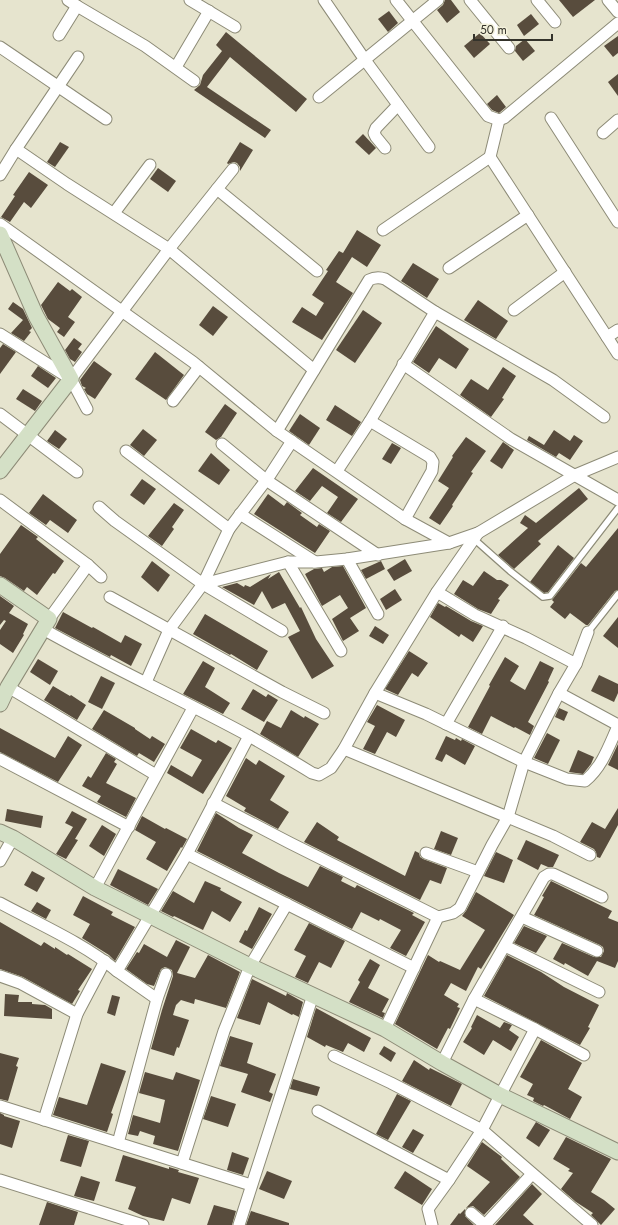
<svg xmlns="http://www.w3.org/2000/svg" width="618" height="1225" font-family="Jost,sans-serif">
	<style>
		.building { fill: #584c3d }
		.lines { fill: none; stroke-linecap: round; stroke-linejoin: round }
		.lane-casing { stroke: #8d8b77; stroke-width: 8 }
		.street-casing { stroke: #8d8b77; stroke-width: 13 }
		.secondary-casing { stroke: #8d8b77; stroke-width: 17 }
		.lane { stroke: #fff; stroke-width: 5.5 }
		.street { stroke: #fff; stroke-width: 11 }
		.secondary { stroke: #d4e0c6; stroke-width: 15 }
	</style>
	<rect width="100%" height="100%" fill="#e6e4ce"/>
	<!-- building -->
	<g class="building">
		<path d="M445,0H451L460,12L447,23L437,10L443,5Z"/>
		<path d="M559,0H595L573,17Z"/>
		<path d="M389,11L398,23L388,32L378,19Z"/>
		<path d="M531,14L539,24L524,36L517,25Z"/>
		<path d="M226,32L307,99L296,112L230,57L207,87L271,130L265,138L194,90L200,85L203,75L222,51L216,45Z"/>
		<path d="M480,33L490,44L474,58L464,46Z"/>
		<path d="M618,36V53L613,57L604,46Z"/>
		<path d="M525,39L535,51L523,61L515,51L516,46Z"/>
		<path d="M618,74V96L608,82Z"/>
		<path d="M497,95L506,107L499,113L492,110L487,104Z"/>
		<path d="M363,134L376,148L369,155L355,142Z"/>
		<path d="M60,142L69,147L55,167L47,162Z"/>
		<path d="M240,142L253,150L240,171V167L237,163L234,162L228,164L227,163Z"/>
		<path d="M158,168L176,181L168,192L150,179Z"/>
		<path d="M29,172L48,185L31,208L24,202L10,222L1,217L15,196L13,195Z"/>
		<path d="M357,230L381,245L367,267L352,257L336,282L353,293L322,340L292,322L302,307L316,316L324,303L312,295L328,271L326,270L339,251L343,253Z"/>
		<path d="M413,263L439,279L427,298L401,281Z"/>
		<path d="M58,282L70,291L72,289L82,297L68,317L75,322L64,337L57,332L60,328L48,319L41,305Z"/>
		<path d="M478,300L508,321L496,339L464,320Z"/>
		<path d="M13,302L23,309L32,328L29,331L31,332L24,341L11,333L23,320L8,309Z"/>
		<path d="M213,306L228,317L213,336L199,325Z"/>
		<path d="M363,310L382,323L355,363L336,350Z"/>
		<path d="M436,326L469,349L456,369L439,358L429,373L413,362Z"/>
		<path d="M74,338L82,344L78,349L82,352L75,362L70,359L65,350Z"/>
		<path d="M3,344L16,352L0,374V348Z"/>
		<path d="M155,352L184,375L166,400L135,379Z"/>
		<path d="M94,361L112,374L95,399L87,394L84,389L86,388L82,386L80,380Z"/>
		<path d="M38,366L56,378L48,388L31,376Z"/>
		<path d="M503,367L516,376L502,398L504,399L491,417L460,395L471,379L488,390Z"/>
		<path d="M23,389L42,401L35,411L16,399Z"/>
		<path d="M225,404L237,413L221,437L216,440L205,432Z"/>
		<path d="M335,405L361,422L352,436L326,420Z"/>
		<path d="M300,414L320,428L309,445L289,431Z"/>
		<path d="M143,429L157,440L144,456L130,445Z"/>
		<path d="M55,430L67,439L59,449L47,441Z"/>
		<path d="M554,430L570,441L574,435L583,441L570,460L559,453L556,457L527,440L529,436L544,445Z"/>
		<path d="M466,437L486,451L471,472L473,473L452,505L453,506L440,525L429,518L449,488L438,481L453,457L452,456Z"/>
		<path d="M503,442L514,450L502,469L490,461Z"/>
		<path d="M392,443L401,448L391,464L382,459Z"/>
		<path d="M211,453L230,470L219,485L198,471Z"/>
		<path d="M313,468L358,499L341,522L327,513L338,497L322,486L310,501L295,491Z"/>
		<path d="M142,479L156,489L144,505L130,495Z"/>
		<path d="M579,488L588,499L538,541L541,544L514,569L498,555L528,528L520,523L525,515L536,523Z"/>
		<path d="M43,494L77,520L68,533L50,520L46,525L29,513Z"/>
		<path d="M268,494L284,506L287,502L302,513L300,515L317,527L319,524L330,531L315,553L254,514Z"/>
		<path d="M174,503L184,510L172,527L174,529L162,546L148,536Z"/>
		<path d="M21,525L38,537L36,539L64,561L55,574L53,573L37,595L27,587L24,591L5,578L0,576V554Z"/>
		<path d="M618,528V590L615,591L588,625H586L570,613L565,619L550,607L554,602L552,600L581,563L586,567Z"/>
		<path d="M558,545L574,558L548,592L544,593L530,582Z"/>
		<path d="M405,559L412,571L394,581L387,570Z"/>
		<path d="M152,561L170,575L158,592L141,577Z"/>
		<path d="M381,561L385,569L366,579L361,570Z"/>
		<path d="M343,566L366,608L350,618L359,631L343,641L332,619L348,608L340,595L322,606L305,574L314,569L322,568L324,572L332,567Z"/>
		<path d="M484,571L497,580H501L509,585L498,599L500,600L491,614L478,609L454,594L463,580L473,586Z"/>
		<path d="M279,572L300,608L301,607L316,639L334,666L312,679L288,637L300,631L285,603L272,609L262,591L254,605L222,587L237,583L244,587L245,585L250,587L271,574L268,579Z"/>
		<path d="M395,589L402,600L386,610L380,599Z"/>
		<path d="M0,596L14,606L9,613L28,624L23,634L24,635L13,653L0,644V630L6,621L4,620L0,625Z"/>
		<path d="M438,603L445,607L446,606L471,621L483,626L473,642L461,634L459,637L430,617Z"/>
		<path d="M63,612L92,628L93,627L121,643L125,635L142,644L131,666L111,655L110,657L55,628Z"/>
		<path d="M205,614L268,651L257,670L231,654L230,655L193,634Z"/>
		<path d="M618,617V648L603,636Z"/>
		<path d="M375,626L389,635L383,644L369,636Z"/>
		<path d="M409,651L428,663L418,677L412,673L398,695L385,689Z"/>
		<path d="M505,657L519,666L510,681L525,690L540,661L554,668L548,681L549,682L528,722L534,726L530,735L515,727L514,728L491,716L482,734L468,727L490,686L489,685Z"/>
		<path d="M38,659L58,671L50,685L30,672Z"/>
		<path d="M203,661L215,668L205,687L230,703L223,714L183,694Z"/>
		<path d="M599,675L618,684V693L614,702L591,691Z"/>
		<path d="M101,676L115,683L102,709L88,702Z"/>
		<path d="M53,686L70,696L71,695L86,705L77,720L44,700Z"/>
		<path d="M253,689L266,697L268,694L278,700L264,722L241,709Z"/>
		<path d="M377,705L405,720L396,737L387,732L375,754L363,749L375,726L367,722Z"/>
		<path d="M559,708L568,712L564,721L555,717Z"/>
		<path d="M104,710L135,728V729L150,739L152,736L165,744L154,762L139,753L137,756L92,729Z"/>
		<path d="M291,710L304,718L305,716L319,724L298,757L260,734L267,721L281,728Z"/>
		<path d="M0,728L55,758L68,736L82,745L58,782L0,752Z"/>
		<path d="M191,729L216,743L218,740L232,748L203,794L167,773L171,765L192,777L202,760L180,748Z"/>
		<path d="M547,733L560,740L548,764L534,758Z"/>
		<path d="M446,736L455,740L456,738L461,741L462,739L475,746L465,765L446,754L442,762L435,759Z"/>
		<path d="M618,744V770L608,765Z"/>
		<path d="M578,750L594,757L591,764L583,774L569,772Z"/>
		<path d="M106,753L116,759L114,762L117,764L106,783L136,798L126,817L97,802L101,796L82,786L88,776L91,778Z"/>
		<path d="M246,758L256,765L259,760L285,776L270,800L289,812L278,829L244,811L246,808L226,796Z"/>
		<path d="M618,808V825L600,858L597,857L596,852L594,849L580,842L592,822L605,829Z"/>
		<path d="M7,809L43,816L41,828L5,821Z"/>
		<path d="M72,811L87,819L75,839L78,840L66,859L56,854L73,827L65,823Z"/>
		<path d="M216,813L239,828L253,835L242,853L279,873L308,887L320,866L343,877L341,881L355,888L357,885L414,913L412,915L425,922L406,956L390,948L401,930L380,919L379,921L361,912L352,929L197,851Z"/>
		<path d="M142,816L165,829L166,828L187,839L182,848L181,847L167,871L146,859L156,842L135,830Z"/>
		<path d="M317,822L339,837L337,840L405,876L415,851L419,853L420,857L423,859L447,868L441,884L430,880L420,900L304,842Z"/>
		<path d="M102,825L116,834L104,856L89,846Z"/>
		<path d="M441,831L458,838L451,855L434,849Z"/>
		<path d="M526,840L559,855L553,867H548L541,864L538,870L517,859Z"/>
		<path d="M496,852L513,860L504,883L484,876Z"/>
		<path d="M118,869L158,889L148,905L110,885Z"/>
		<path d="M32,871L45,878L37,892L24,885Z"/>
		<path d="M205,881L221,888L220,890L242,902L230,922L212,911L203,930L174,916L173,917L161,911L173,891L194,903Z"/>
		<path d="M551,881L612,911L608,918L618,922V961L615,968L597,961L588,976L565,963L564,965L553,959L562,943L594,957H601L604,951L603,947L600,945L534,915L544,897L542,896Z"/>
		<path d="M476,892L514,915L481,969L478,967L466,991L451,983L444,995L459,1004L457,1007L460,1008L450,1029L448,1028L437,1049L395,1024L428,955L439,962L440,961L460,970L485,930L462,916L466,911Z"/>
		<path d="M83,896L113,912L111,915L135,927L115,961L109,955L82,938L90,924L73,915Z"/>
		<path d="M37,902L51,910L46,919L31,911Z"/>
		<path d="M259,907L272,914L252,949L239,942L245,930L247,931Z"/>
		<path d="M0,922L41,946L44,942L55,949V947L67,955L68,954L92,969L78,990L80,991L72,1004L23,977L0,969Z"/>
		<path d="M309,923L345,941L331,968L319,962L308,983L295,977L306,956L294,950Z"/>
		<path d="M524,926L547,936L536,953L514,943Z"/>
		<path d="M176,940L190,947L177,973L195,978L208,955L240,972L226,1008L195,999L194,1004L181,1000L176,1005L173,1015L189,1020L179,1048L177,1047L174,1056L151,1049L162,1010L173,976L172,970L165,967L161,969L154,986L147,984L126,969L137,952L139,953L144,944L167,957Z"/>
		<path d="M507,955L541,972L564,987L599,1005L588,1027L590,1028L580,1045L484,996Z"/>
		<path d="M370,959L380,965L368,988L389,999L382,1012L385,1013L383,1018L349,1002L360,982L358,980Z"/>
		<path d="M252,979L286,996L287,993L303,1002L299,1017L293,1014L292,1015L268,1002L260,1025L237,1018Z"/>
		<path d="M5,994L19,995L18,1002H32V1004L45,1005L52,1009V1019L4,1016Z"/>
		<path d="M112,995L120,997L115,1016L107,1013Z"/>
		<path d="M316,1008L371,1038L364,1052L348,1043L343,1052L326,1045L325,1047L307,1037Z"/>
		<path d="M477,1015L500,1028L504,1022L512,1025L509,1030L519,1037L511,1051L493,1040L484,1055L463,1042L472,1028L471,1027Z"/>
		<path d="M230,1036L253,1043L247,1063L276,1074L269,1092L273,1094L270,1102L241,1092L248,1074L220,1066Z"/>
		<path d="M541,1040L582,1063L568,1089L582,1097L570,1119L544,1105L543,1106L533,1101L534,1098L527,1095L533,1084L520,1077Z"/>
		<path d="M384,1046L396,1053L391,1062L379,1054Z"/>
		<path d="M0,1053L19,1058L16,1066L18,1067L8,1101L0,1099Z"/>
		<path d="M414,1060L429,1070L430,1068L462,1084L451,1106L402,1081Z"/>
		<path d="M101,1063L126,1071L111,1113L113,1114L107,1132L53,1115L59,1097L87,1105Z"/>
		<path d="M145,1072L173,1080L176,1072L200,1080L178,1151L153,1144L155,1136L140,1131L138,1136L128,1134L133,1115L160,1123L165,1100L139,1093Z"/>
		<path d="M293,1079L320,1087L317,1096L290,1089Z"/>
		<path d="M397,1094L411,1101L388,1140L376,1134Z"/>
		<path d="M211,1096L236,1104L228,1127L203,1119Z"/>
		<path d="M0,1113L4,1115V1116L20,1121L12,1148L0,1144Z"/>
		<path d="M536,1122L550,1130L539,1147L526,1138Z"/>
		<path d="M413,1129L424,1135L413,1153L402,1147Z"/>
		<path d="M68,1135L89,1141L81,1167L60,1161Z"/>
		<path d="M566,1137L611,1159L591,1192L604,1200L615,1209L601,1225L591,1215L593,1213L576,1202L561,1189L573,1173L568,1171L570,1169L553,1159Z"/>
		<path d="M482,1142L502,1157L501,1159L520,1177L484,1215L473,1206L466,1208L490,1182L467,1166Z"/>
		<path d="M232,1152L249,1158L243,1175L227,1170Z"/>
		<path d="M123,1155L169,1169V1167L179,1170L178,1172L199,1178L190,1204L172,1198L164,1221L143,1216L128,1209L136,1187L115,1181Z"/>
		<path d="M267,1171L292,1181L284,1199L259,1189Z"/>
		<path d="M405,1171L432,1189L422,1205L394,1188Z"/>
		<path d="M81,1176L100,1182L94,1201L74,1196Z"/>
		<path d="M532,1184L542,1194L523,1215L534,1225H495Z"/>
		<path d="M47,1202L78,1212L74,1225H39Z"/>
		<path d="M214,1205L236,1211L232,1225H207Z"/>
		<path d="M465,1209V1216L474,1225H450L459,1213L460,1214Z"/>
		<path d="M251,1211L289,1223V1225H246Z"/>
	</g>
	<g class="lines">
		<!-- lane casing -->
		<g class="lane-casing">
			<g id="lane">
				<path d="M474,539L510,571L543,597L550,596L618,508"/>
				<path d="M588,632L618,594"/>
			</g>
		</g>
		<!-- street casing -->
		<g class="street-casing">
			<g id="street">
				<path d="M68,0L77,6"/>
				<path d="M190,0L235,27"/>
				<path d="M324,0L365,60L429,147"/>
				<path d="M396,0L488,116L499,120L504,118L618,23"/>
				<path d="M470,0L509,48"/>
				<path d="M537,0L555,22"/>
				<path d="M608,0L618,12"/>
				<path d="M59,35L77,6L145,46L194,81"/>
				<path d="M0,47L106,119"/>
				<path d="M176,67L209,11"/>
				<path d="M319,97L438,0"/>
				<path d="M551,118L618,222"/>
				<path d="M603,133L618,120"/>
				<path d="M385,148L376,137L374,133L376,128L398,105"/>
				<path d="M16,149L67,184L169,249L314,370"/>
				<path d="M490,157L499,120"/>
				<path d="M0,175L16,149L78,57"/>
				<path d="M217,189L317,271"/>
				<path d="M114,213L150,165"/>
				<path d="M0,224L193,362L277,431"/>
				<path d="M383,230L490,157L607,337"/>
				<path d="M449,268L528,215"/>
				<path d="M514,310L565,272"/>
				<path d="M618,330L607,337L618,354"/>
				<path d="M0,334L71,379L87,409"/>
				<path d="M403,364L511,439L618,500"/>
				<path d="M71,379L169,249L233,169"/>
				<path d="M173,401L199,367"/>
				<path d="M0,414L77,472"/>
				<path d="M370,421L430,457L433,462L432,471L405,519"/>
				<path d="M222,444L266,480L378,555"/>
				<path d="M126,451L229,529"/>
				<path d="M337,471L370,421L435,312"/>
				<path d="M0,500L88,565L101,577"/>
				<path d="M99,507L115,521L203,584L282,631"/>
				<path d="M240,514L315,562"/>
				<path d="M449,543L405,519L277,431L369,280C375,277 379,277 385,279L435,312L553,380L604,417"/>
				<path d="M347,559L378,614"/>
				<path d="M288,562L341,651"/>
				<path d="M203,584L288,562H316L347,559L449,543L478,533L575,475L618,457"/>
				<path d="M437,592L475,615L526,638L576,664L588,632"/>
				<path d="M110,597L282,692L324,713"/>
				<path d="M49,619L88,565"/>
				<path d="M43,629C110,667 181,699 249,736C270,748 291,760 312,773L319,775L331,768L344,749L375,693L437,592L478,533"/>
				<path d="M146,682L169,630L203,584L229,529L270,475L292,441"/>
				<path d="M8,687L156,775"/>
				<path d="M375,693L426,714L524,762L567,779L585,781C602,767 609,746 618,726"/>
				<path d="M559,693L618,725"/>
				<path d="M446,724L503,626"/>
				<path d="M344,749L553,836L590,855"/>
				<path d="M0,759L129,827"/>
				<path d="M213,803L290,843L438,917"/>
				<path d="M426,853L478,872"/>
				<path d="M187,854L414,968"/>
				<path d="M0,861L13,838"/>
				<path d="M95,888L193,708"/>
				<path d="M0,903C37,923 85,944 117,971L187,854L249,736"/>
				<path d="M522,917L597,951"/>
				<path d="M505,946L599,992"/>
				<path d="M117,971L157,999"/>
				<path d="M0,976L20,983L77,1014"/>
				<path d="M474,999L535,1029L584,1055"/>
				<path d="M385,1029L438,917L453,913L460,908L492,845L508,817L524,762L559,693L576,664"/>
				<path d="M334,1056L391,1083L482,1130L592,1225"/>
				<path d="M442,1063L474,999L544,877L549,874H553L602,897"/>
				<path d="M0,1106L251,1185"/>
				<path d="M318,1111L449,1180L482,1130L535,1029"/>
				<path d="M44,1120L77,1014L105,961"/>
				<path d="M118,1143L157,999L166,974"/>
				<path d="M182,1163L224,1031L250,966L287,904"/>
				<path d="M0,1180L143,1225"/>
				<path d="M471,1213L485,1225"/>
				<path d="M239,1225L313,995"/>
				<path d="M432,1225L428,1209L449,1180"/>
				<path d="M485,1225L532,1174"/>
			</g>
		</g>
		<!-- secondary casing -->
		<g class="secondary-casing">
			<g id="secondary">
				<path d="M0,234L36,316L71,379L0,471"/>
				<path d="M0,585L49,619L8,687L0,704"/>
				<path d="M0,832L13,838L95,888L250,966L385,1029L442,1063L500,1095L618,1152"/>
			</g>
		</g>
		<!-- lane -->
		<use href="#lane" class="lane"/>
		<!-- street -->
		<use href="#street" class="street"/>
		<!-- secondary -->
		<use href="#secondary" class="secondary"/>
	</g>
	<!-- scale -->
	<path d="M474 34v6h78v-6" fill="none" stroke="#34332b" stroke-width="2"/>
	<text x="480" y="34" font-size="12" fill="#34332b" stroke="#f3f1db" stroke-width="3" paint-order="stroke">50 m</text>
</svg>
